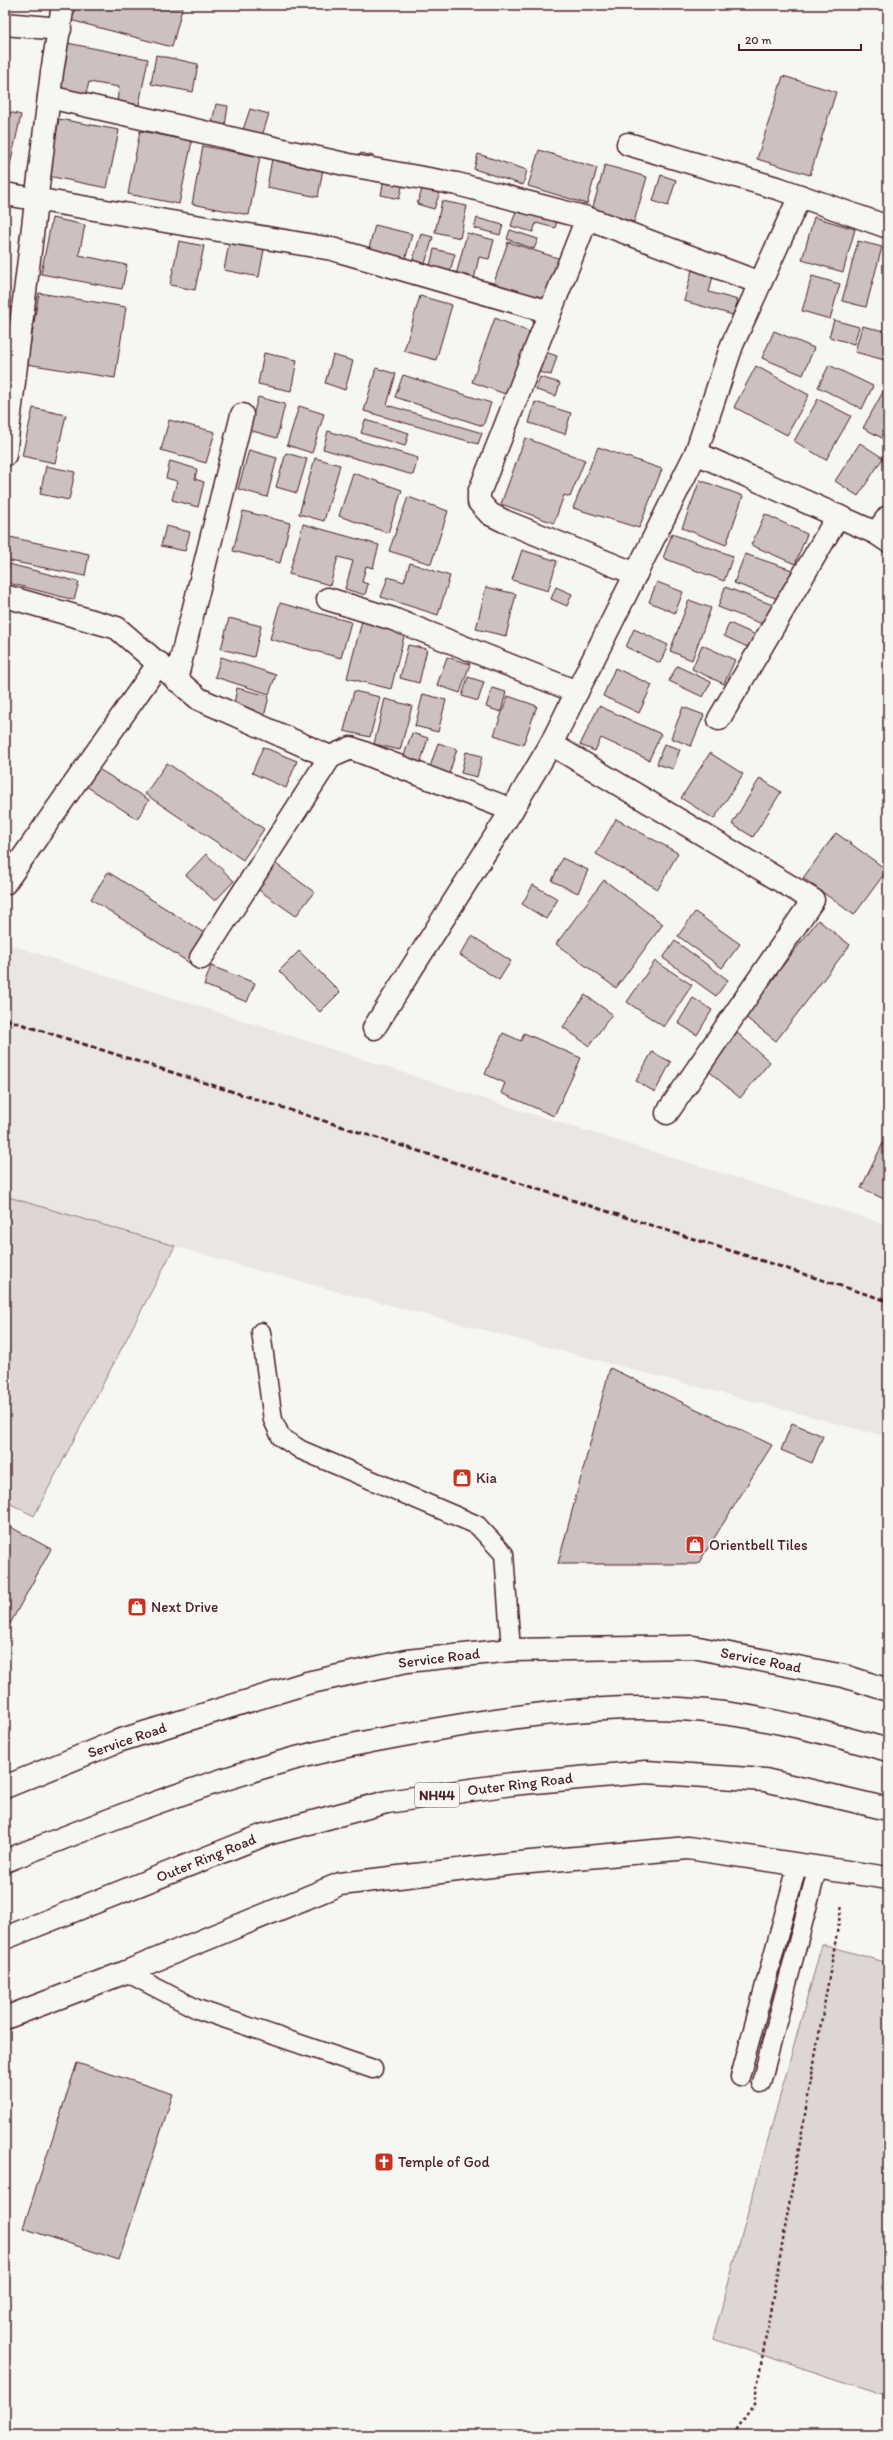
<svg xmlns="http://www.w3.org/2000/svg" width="893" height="2440" font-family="Itim,sans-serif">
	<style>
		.built { fill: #e9e6e3 }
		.green { fill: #ddd6d5; stroke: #947a80 }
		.building { fill: #ccc1c0; stroke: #4a1f2b }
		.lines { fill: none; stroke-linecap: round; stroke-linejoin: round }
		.lane-casing { stroke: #4a1f2b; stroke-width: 21 }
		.street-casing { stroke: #4a1f2b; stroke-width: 25 }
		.secondary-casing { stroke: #4a1f2b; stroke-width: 25 }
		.highway-casing { stroke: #4a1f2b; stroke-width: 25 }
		.path { stroke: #4a1f2b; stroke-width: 2.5; stroke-dasharray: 3 3; stroke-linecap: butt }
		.lane { stroke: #f6f6f2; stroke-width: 18 }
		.street { stroke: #f6f6f2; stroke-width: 22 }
		.secondary { stroke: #f6f6f2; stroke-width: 22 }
		.highway { stroke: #f6f6f2; stroke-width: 22 }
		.rail { stroke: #4a1f2b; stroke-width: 3; stroke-dasharray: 6 3; stroke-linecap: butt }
		.labels { text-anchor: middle; stroke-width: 3; stroke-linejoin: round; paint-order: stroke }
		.shield { fill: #f6f6f2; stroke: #7e6067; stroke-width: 1 }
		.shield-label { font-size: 14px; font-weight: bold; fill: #4a1f2b }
		.poi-label { font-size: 15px; fill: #4a1f2b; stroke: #f6f6f2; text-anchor: start }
		.street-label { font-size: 15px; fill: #4a1f2b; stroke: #f6f6f2 }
	</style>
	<rect width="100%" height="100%" fill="#f6f6f2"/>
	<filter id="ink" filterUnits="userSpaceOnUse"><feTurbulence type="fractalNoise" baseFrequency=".025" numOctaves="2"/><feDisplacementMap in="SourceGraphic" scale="8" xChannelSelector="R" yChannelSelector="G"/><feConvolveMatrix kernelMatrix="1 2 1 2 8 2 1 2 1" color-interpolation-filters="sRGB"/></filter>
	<g filter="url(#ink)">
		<!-- built -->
		<path class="built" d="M5,943L500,1104L888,1225V1437L249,1268L5,1196Z"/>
		<!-- green -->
		<g class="green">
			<path d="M5,1196L175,1246L34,1516L5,1501Z"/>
			<path d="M822,1944L888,1963V2396L713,2339Z"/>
		</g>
		<!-- building -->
		<g class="building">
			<path d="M74,5H183L172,47L70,20Z"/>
			<path d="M67,43L148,59L139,105L117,101L119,87L89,82L86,94L58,89Z"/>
			<path d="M156,55L198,64L193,92L151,84Z"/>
			<path d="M783,76L836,92L810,175L757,159Z"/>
			<path d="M216,104L228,106L225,126L212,123Z"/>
			<path d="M250,109L269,114L262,136L243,130Z"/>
			<path d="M5,111L21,115L8,174L5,173Z"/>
			<path d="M59,119L119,130L107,188L48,176Z"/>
			<path d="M140,131L192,141L179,204L128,194Z"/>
			<path d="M203,146L260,157L249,215L192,204Z"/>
			<path d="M539,150L597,168L587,204L528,186Z"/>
			<path d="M273,153L324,163L318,197L267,187Z"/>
			<path d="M361,153L374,156L371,166L358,162Z"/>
			<path d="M478,154L527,170L523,185L474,169Z"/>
			<path d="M605,165L647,177L634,222L592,210Z"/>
			<path d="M385,174L404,179L399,199L381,195Z"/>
			<path d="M661,175L676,180L668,206L653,201Z"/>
			<path d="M425,181L442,186L434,209L417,204Z"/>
			<path d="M442,201L467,206L460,238L435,232Z"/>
			<path d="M518,205L558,217L555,228L536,223L533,232L511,226Z"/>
			<path d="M814,217L855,229L843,272L802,260Z"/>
			<path d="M52,218L85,225L79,255L127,265L122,289L41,274Z"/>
			<path d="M477,218L503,225L500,235L474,228Z"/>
			<path d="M375,225L412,234L405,261L368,252Z"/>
			<path d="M510,230L538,239L534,249L507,239Z"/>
			<path d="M467,233L494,240L489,259L479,257L473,284L455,279Z"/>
			<path d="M421,234L433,237L424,267L412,263Z"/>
			<path d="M230,238L265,244L259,277L224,270Z"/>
			<path d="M179,241L204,246L195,290L170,285Z"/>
			<path d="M858,241L882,247L866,307L842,301Z"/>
			<path d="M508,242L567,261L549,307L491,291Z"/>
			<path d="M434,249L455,254L448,278L428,274Z"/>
			<path d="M692,270L713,276L709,292L738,300L733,315L684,301Z"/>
			<path d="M812,276L840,284L830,319L802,311Z"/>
			<path d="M39,293L126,307L115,378L27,364Z"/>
			<path d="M420,296L452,305L436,360L404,351Z"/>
			<path d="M495,318L532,333L508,395L472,382Z"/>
			<path d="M834,320L859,327L854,344L829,337Z"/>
			<path d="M862,326L888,332V361L855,352Z"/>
			<path d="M774,331L814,348L803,375L762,358Z"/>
			<path d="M545,352L557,356L551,375L538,372Z"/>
			<path d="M264,353L297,360L291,391L258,384Z"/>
			<path d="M333,355L353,361L345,390L325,383Z"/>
			<path d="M829,365L873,386L862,409L818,387Z"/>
			<path d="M756,366L809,395L787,435L734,407Z"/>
			<path d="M376,368L396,374L387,405L482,433L478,444L364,411Z"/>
			<path d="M403,375L491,403L483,426L395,397Z"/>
			<path d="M540,377L560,383L556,396L536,390Z"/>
			<path d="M884,390L888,392V441L863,428Z"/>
			<path d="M258,397L285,404L277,438L249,430Z"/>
			<path d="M818,399L851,416L826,460L794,441Z"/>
			<path d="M535,402L571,413L565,434L529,423Z"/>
			<path d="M299,406L324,414L312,453L287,445Z"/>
			<path d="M33,408L66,415L55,463L22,456Z"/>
			<path d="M169,420L215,432L206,463L161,450Z"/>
			<path d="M365,420L409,433L405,446L361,433Z"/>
			<path d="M328,431L418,458L413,475L323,449Z"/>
			<path d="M525,438L585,460L570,497L564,495L554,523L501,504Z"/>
			<path d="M860,443L883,458L858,496L835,481Z"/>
			<path d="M598,447L662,469L639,528L573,508Z"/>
			<path d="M249,450L277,458L267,497L238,489Z"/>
			<path d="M286,453L307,459L297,493L276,487Z"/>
			<path d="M315,458L340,465L324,521L299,514Z"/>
			<path d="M170,461L197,469L195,479L204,482L198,507L172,500L177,481L166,478Z"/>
			<path d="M46,466L75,472L69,500L40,494Z"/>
			<path d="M353,473L402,490L388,533L339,516Z"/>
			<path d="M700,480L743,496L726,545L682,528Z"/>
			<path d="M408,497L448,511L431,564L389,551Z"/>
			<path d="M243,511L290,523L280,563L233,551Z"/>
			<path d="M765,514L807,534L795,564L751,545Z"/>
			<path d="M303,524L379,545L373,568L366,566L362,582L368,584L365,595L345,589L353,561L338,557L330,585L289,574Z"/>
			<path d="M166,526L190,532L185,551L161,546Z"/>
			<path d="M672,534L733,556L724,581L663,558Z"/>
			<path d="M5,536L89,554L85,576L5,560Z"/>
			<path d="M522,550L557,561L548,591L512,580Z"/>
			<path d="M745,554L792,570L781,600L734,583Z"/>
			<path d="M410,563L450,576L438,615L381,597L388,577L404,582Z"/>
			<path d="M9,564L79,582L74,600L5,582Z"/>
			<path d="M657,582L683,592L675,613L649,602Z"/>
			<path d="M486,587L516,594L506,636L476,629Z"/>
			<path d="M556,587L572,594L567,606L551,599Z"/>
			<path d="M725,587L773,605L765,625L718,607Z"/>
			<path d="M689,600L711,608L692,660L670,651Z"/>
			<path d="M280,603L351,622L341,658L270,639Z"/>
			<path d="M229,618L261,626L254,657L221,649Z"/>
			<path d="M362,621L405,632L391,689L347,678Z"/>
			<path d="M729,623L763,638L756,651L724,636Z"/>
			<path d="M634,629L668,645L660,663L626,647Z"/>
			<path d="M408,645L427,649L419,683L400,678Z"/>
			<path d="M702,645L735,660L724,684L692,669Z"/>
			<path d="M221,657L276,675L269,694L215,677Z"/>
			<path d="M447,657L470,664L460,693L437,685Z"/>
			<path d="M677,666L711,682L703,697L669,681Z"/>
			<path d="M615,668L652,685L639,713L603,696Z"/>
			<path d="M468,677L484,682L478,701L462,696Z"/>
			<path d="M237,688L269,696L264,717L233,709Z"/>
			<path d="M492,688L506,692L501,712L486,707Z"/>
			<path d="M354,691L380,697L370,737L344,731Z"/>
			<path d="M423,694L446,700L438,732L415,726Z"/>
			<path d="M508,696L537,706L523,745L494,735Z"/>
			<path d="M385,699L412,706L400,750L374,744Z"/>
			<path d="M599,706L661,734L649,760L601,738L595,751L580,745Z"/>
			<path d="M683,707L704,715L691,746L671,738Z"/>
			<path d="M412,733L428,738L420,764L403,758Z"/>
			<path d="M438,743L457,749L448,777L429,770Z"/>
			<path d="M664,744L680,749L673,769L657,764Z"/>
			<path d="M263,747L297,761L286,788L252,773Z"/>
			<path d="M466,752L482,756L477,777L461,773Z"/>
			<path d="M710,753L743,774L714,819L681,798Z"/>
			<path d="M167,763L264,829L243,860L145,794Z"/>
			<path d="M97,768L149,800L137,819L86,786Z"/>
			<path d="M760,778L781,792L753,837L732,824Z"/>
			<path d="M616,819L678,853L658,889L596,854Z"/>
			<path d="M836,833L887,870L854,915L803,878Z"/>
			<path d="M206,854L234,881L215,901L186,875Z"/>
			<path d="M562,858L588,870L578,893L552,881Z"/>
			<path d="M272,861L314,892L296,916L253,886Z"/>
			<path d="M108,872L209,936L191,964L91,899Z"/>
			<path d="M604,880L663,924L616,988L556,944Z"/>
			<path d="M533,885L558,899L546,919L522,904Z"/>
			<path d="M695,912L740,944L722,968L678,936Z"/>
			<path d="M818,920L850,945L776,1041L744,1016Z"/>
			<path d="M472,936L511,961L499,980L460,955Z"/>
			<path d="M675,941L728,980L716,996L663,958Z"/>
			<path d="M299,951L340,992L320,1012L279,971Z"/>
			<path d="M655,961L692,985L664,1027L627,1002Z"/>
			<path d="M211,966L255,983L247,1002L204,985Z"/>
			<path d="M585,995L612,1014L589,1046L563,1027Z"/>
			<path d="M693,998L712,1010L697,1035L678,1023Z"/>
			<path d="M735,1031L770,1062L740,1098L704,1067Z"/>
			<path d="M503,1033L521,1041L524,1033L581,1058L554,1116L501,1093L505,1083L485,1074Z"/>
			<path d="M652,1052L671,1062L655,1092L636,1081Z"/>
			<path d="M888,1133V1201L861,1188Z"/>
			<path d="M610,1368L772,1445L698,1564H558Z"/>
			<path d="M792,1423L823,1436L812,1463L781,1450Z"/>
			<path d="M5,1524L51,1549L5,1633Z"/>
			<path d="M77,2063L173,2094L119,2260L23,2228Z"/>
		</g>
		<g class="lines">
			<!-- lane casing -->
			<g class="lane-casing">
				<g id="lane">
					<path d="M261,1332L273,1420L281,1437L301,1450L477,1525L504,1554L511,1650"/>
					<path d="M126,1972L197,2009L373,2069"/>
					<path d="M740,2077L798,1863"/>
					<path d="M761,2083L818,1866"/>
				</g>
			</g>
			<!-- street casing -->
			<g class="street-casing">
				<g id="street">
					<path d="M5,24L60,29"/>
					<path d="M49,97L349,165L457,184L587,218L760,283"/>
					<path d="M628,144L780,189L888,227"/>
					<path d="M5,194L332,249L550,312"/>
					<path d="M587,218L479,493V502L490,514L504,521L636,574"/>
					<path d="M696,453L732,345L800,196"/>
					<path d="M5,455L52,72L63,5"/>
					<path d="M876,533L888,517"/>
					<path d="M5,596L117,628L199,699L330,757L351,748L512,810L551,744L696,453L876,533L888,541"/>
					<path d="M328,599L393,619L577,692"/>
					<path d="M176,680L242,415"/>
					<path d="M719,719L838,516"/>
					<path d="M551,744L813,900L667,1113"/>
					<path d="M5,883L159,663"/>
					<path d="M201,958L330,757"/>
					<path d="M374,1028L512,810"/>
				</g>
			</g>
			<!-- secondary casing -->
			<g class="secondary-casing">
				<g id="secondary">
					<path d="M5,1787L118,1741L307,1683L407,1661L511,1650L693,1647L844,1676L888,1690"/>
					<path d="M5,2018L126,1972L340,1884L508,1864L688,1848L888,1878"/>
				</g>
			</g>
			<!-- highway casing -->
			<g class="highway-casing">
				<g id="highway">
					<path d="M5,1861C93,1826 181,1791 271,1765C336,1746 402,1735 468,1724C552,1711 639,1702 723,1713C779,1720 834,1735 888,1750"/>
					<path d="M5,1938L264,1835L387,1802L512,1784L646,1772L765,1780L888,1809"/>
				</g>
			</g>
			<!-- path -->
			<path class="path" d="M733,2435L754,2404L842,1904"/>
			<!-- lane -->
			<use href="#lane" class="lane"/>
			<!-- street -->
			<use href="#street" class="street"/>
			<!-- secondary -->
			<use href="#secondary" class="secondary"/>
			<!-- highway -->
			<use href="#highway" class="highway"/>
			<!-- rail -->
			<path class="rail" d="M5,1019L888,1301"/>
		</g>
	</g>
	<!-- icons -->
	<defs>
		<g id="shop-square" transform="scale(1)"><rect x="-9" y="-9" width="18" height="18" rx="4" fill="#c8321e" stroke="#f6f6f2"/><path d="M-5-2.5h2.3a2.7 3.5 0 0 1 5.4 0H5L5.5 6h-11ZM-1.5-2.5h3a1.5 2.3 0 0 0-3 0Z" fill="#fff"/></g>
		<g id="church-square" transform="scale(1)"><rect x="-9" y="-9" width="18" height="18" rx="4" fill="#c8321e" stroke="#f6f6f2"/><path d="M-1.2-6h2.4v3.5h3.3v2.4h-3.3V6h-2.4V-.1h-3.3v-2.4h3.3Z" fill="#fff"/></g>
	</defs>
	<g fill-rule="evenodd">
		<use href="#shop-square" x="462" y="1478"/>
		<use href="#shop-square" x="695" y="1545"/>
		<use href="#shop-square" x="137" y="1607"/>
		<use href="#church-square" x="384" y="2162"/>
	</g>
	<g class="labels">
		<!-- shield labels -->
		<rect class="shield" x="415" y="1783" width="44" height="24" rx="3"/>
		<g class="shield-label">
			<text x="437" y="1800">NH44</text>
		</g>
		<!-- poi labels -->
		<g class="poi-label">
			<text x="476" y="1483">Kia</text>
			<text x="709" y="1550">Orientbell Tiles</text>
			<text x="151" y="1612">Next Drive</text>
			<text x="398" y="2167">Temple of God</text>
		</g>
		<!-- street labels -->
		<g class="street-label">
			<text transform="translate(439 1658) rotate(-7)" y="5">Service Road</text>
			<text transform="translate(761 1660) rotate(11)" y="5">Service Road</text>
			<text transform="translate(127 1740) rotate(-19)" y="5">Service Road</text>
			<text transform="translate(520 1784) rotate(-7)" y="5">Outer Ring Road</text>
			<text transform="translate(206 1858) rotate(-22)" y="5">Outer Ring Road</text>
		</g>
	</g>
	<!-- margin -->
	<rect width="893" height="2440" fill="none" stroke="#f6f6f2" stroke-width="20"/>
	<rect x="10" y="10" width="873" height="2420" fill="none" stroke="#4a1f2b" stroke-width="1.5" filter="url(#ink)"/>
	<!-- scale -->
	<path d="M739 44v6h122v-6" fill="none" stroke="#4a1f2b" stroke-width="2"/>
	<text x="745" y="44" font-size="12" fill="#4a1f2b" stroke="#f6f6f2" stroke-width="3" paint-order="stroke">20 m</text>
</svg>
